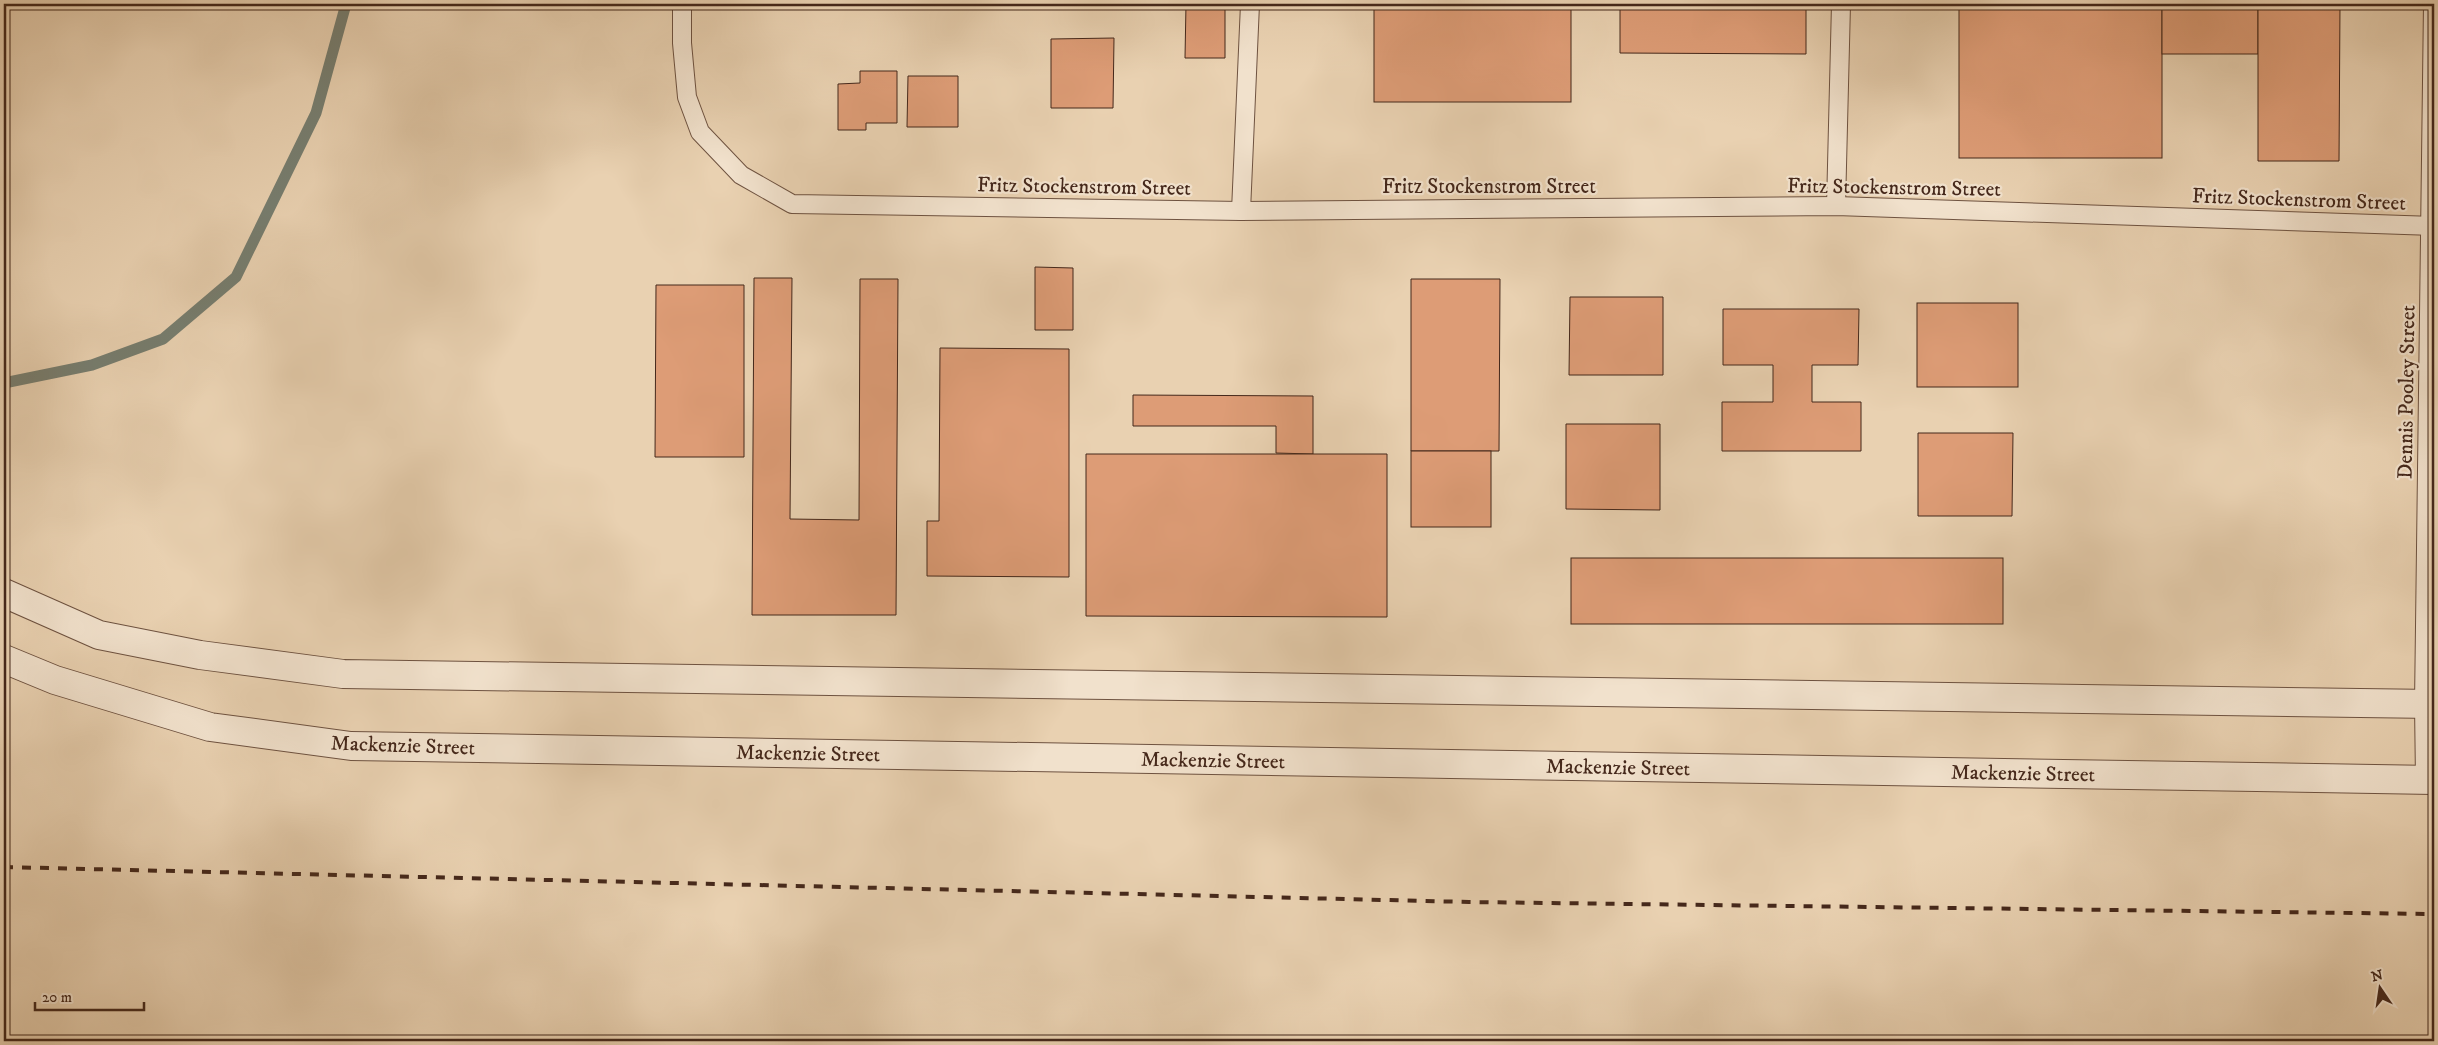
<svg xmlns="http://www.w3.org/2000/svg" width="2438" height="1045" font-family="'IM FELL DW Pica',serif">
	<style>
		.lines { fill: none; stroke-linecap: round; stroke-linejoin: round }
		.stream { stroke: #777e70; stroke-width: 11 }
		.building { fill: #dd9c76; stroke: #45281b }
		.lane-casing { stroke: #6e5240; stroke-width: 20 }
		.street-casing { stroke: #6e5240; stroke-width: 30 }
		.lane { stroke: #f1e1cc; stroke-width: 18 }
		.street { stroke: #f1e1cc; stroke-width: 28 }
		.rail { stroke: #45281b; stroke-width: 4; stroke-dasharray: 9 9; stroke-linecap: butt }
		.labels { text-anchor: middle; stroke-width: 4.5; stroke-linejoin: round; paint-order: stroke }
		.street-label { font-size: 21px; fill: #45281b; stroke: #f1e1cc }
	</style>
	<rect width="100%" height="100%" fill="#e9d1b1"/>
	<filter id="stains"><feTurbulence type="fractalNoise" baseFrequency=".004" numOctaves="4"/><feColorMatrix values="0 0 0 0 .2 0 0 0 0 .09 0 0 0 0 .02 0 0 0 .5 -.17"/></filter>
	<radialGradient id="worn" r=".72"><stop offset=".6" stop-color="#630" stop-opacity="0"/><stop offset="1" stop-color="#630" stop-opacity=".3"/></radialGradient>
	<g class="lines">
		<!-- stream -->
		<path class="stream" d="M4,383L92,365L163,339L236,277L316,113L346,4"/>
	</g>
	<!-- building -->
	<g class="building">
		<path d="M1186,4H1225V58H1185Z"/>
		<rect x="1374" y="4" width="197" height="98"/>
		<path d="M1620,4H1806V54L1620,53Z"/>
		<rect x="1959" y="4" width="203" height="154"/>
		<rect x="2162" y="4" width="96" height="50"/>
		<path d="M2258,4H2340L2339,161H2258Z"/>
		<path d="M1114,38L1113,108H1051V39Z"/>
		<path d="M860,71H897V123H866V130H838V84L860,83Z"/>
		<path d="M908,76H958V127H907Z"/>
		<path d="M1035,267L1073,268V330H1035Z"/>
		<path d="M754,278H792L790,519L859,520L860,279H898L896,615H752Z"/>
		<path d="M1411,279H1500L1499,451H1411Z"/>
		<path d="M656,285H744V457H655Z"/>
		<path d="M1570,297H1663V375H1569Z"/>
		<rect x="1917" y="303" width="101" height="84"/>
		<path d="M1723,309H1859L1858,365H1812V402H1861V451H1722V402H1773V365H1723Z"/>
		<path d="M940,348L1069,349V577L927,576V521H939Z"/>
		<path d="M1133,395L1313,396V454L1276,453V426H1133Z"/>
		<path d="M1566,424H1660V510L1566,509Z"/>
		<path d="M1918,433H2013L2012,516H1918Z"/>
		<rect x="1411" y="451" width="80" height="76"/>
		<path d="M1086,454H1387V617L1086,616Z"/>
		<rect x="1571" y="558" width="432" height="66"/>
	</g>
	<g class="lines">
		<!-- lane casing -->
		<g class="lane-casing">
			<g id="lane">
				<path d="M682,4V43L687,97L700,132L741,175L792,204L1241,211L1836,206L2434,226"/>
				<path d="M1836,206L1841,4"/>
				<path d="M1241,211L1250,4"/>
				<path d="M2425,780L2424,704L2433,4"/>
			</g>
		</g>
		<!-- street casing -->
		<g class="street-casing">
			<g id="street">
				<path d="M4,593L99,635L200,655L343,674L2434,704"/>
				<path d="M4,659L55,680L210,727L351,746L2434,780"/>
			</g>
		</g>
		<!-- lane -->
		<use href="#lane" class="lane"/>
		<!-- street -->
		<use href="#street" class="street"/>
		<!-- rail -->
		<path class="rail" d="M4,867L1469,902L2434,914"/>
	</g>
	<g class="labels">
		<!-- street labels -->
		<g class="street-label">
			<text transform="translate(1084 186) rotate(1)" y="7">Fritz Stockenstrom Street</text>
			<text x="1489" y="193">Fritz Stockenstrom Street</text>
			<text transform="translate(1894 187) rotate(1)" y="7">Fritz Stockenstrom Street</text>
			<text transform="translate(2299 199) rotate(2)" y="7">Fritz Stockenstrom Street</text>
			<text transform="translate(2406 392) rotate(-89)" y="7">Dennis Pooley Street</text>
			<text transform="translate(403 745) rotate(2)" y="7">Mackenzie Street</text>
			<text transform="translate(808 753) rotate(1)" y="7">Mackenzie Street</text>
			<text transform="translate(1213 760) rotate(1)" y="7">Mackenzie Street</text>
			<text transform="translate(1618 767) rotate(1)" y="7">Mackenzie Street</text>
			<text transform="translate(2023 773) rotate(1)" y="7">Mackenzie Street</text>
		</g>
	</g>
	<!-- margin -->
	<rect width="2438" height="1045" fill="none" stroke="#e9d1b1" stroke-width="20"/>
	<rect x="5" y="5" width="2428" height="1035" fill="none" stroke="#45281b" stroke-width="2.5"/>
	<rect x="10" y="10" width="2418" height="1025" fill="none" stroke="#45281b"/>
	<!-- north arrow -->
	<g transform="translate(2380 988) rotate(347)" stroke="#f1e1cc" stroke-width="4" paint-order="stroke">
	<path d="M0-4L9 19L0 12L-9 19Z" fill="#45281b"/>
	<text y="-8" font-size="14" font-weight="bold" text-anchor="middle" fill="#45281b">N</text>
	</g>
	<!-- scale -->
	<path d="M35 1002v8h109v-8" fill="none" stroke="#45281b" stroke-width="2.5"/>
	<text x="42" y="1002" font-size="15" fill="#45281b" stroke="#f1e1cc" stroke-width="4" paint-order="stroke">20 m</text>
	<rect width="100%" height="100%" filter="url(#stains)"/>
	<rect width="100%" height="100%" fill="url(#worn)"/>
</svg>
